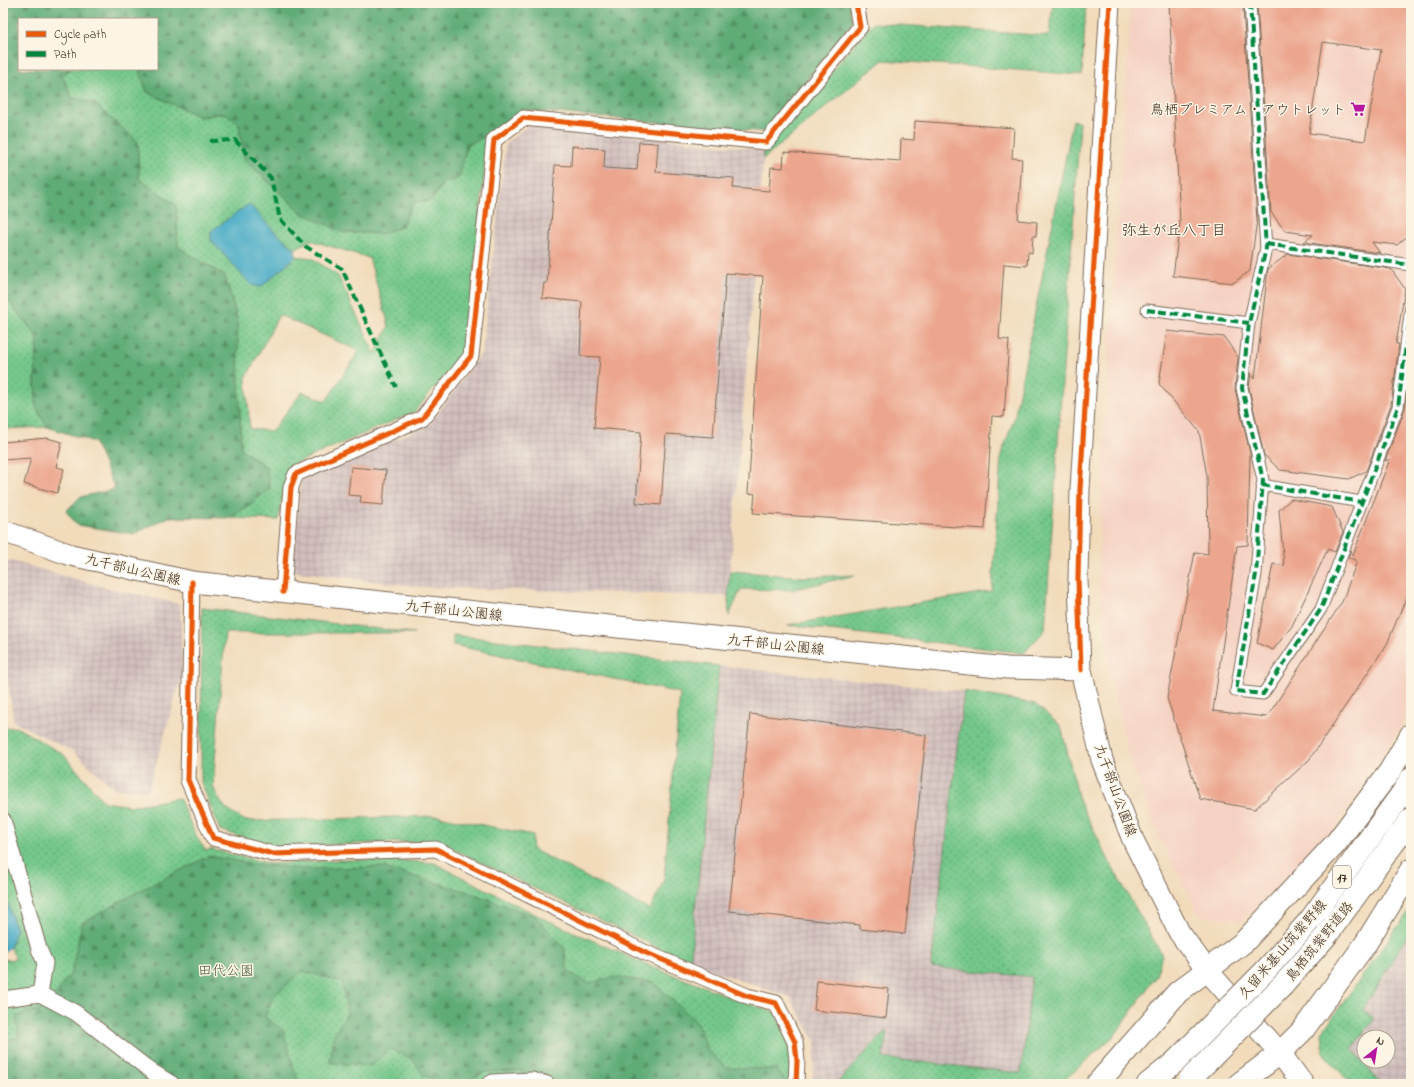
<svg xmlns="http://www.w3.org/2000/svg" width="1414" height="1087" font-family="'Indie Flower','Klee One',sans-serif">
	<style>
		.built { fill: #f5d2c3 }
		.industrial { fill: url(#industrial-grid); fill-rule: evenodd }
		.grass { fill: url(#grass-dots); stroke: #587954; fill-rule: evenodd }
		.forest { fill: url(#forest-firs); stroke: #4d6b4a }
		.water { fill: #47abc6; stroke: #416a72 }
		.building { fill: #eca68e; fill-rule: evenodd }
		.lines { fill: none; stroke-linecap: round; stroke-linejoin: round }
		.pedestrian-casing { stroke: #7b6855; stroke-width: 13 }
		.minor-casing { stroke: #7b6855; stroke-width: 17 }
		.tertiary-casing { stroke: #7b6855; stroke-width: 21 }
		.secondary-casing { stroke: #7b6855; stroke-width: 23 }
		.primary-casing { stroke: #7b6855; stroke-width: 24 }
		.pedestrian { stroke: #fff; stroke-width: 11 }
		.minor { stroke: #fff; stroke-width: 15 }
		.tertiary { stroke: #fff; stroke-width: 19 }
		.secondary { stroke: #fff; stroke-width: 21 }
		.primary { stroke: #fff; stroke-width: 22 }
		.primary-bridge-casing { stroke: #7b6855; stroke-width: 24; stroke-linecap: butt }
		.primary-bridge { stroke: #fff; stroke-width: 22 }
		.quiet { stroke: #00873e; stroke-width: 4; stroke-dasharray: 8 4; stroke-linecap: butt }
		.cycleway-casing { stroke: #fcf5e5; stroke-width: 8 }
		.cycleway { stroke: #e8590c; stroke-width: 5 }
		.labels { text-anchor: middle; stroke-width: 3; stroke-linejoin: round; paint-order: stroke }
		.shield { fill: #fcf5e5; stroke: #75675a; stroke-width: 1 }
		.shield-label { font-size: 13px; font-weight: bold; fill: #3b2a1e }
		.poi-label { font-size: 14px; fill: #3b2a1e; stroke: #fcf5e5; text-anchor: end }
		.street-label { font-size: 14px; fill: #3b2a1e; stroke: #fcf5e5 }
		.park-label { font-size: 14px; fill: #4c593f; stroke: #fcf5e5 }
		.neighbourhood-label { font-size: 15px; fill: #3b2a1e; stroke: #fcf5e5 }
	</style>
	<defs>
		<pattern id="industrial-grid" width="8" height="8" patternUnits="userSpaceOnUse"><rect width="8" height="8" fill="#d1bfbd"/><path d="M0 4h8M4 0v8" fill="none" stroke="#b4a4a2"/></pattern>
		<pattern id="grass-dots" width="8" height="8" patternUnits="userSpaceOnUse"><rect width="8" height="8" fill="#74c88b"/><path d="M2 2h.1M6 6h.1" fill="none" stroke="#60a371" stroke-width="1.8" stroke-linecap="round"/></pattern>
		<pattern id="forest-firs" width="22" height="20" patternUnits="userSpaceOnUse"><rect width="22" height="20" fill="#5fac77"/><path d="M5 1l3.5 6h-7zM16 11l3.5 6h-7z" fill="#508c61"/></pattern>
	</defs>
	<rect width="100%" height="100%" fill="#fcf5e5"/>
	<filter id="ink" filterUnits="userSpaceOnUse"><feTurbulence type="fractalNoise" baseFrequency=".025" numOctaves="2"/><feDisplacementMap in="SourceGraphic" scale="8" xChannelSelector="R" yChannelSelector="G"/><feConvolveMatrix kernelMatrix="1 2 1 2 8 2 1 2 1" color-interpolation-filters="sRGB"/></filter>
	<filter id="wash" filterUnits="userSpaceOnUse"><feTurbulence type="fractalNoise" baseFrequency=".012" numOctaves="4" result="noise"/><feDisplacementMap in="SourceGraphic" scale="16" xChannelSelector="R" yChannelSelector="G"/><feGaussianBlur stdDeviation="0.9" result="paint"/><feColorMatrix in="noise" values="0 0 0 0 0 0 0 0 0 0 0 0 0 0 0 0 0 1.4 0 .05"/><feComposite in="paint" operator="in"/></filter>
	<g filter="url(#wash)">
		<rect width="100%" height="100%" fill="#f1dbbb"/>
		<!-- built -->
		<path class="built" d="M1131,3H1411V710L1380,761L1332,832L1241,922L1236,919L1200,916L1156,831L1127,750L1109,669L1099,584L1101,485Z"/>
		<!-- industrial -->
		<g class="industrial">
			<path d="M530,124L764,150L728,596L421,587L292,571L301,480L430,424L482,352L506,143Z"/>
			<path d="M8,560L107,588L180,604L182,675L148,791L114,788L74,752L14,722L3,649V576Z"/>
			<path d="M719,666L964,691L931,966L1032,977L1021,1073L883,1058L886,1031L836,1084H812L816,1043L790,997L690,963Z"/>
			<path d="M1411,929V1084H1381L1352,1049L1374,1018L1363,1010ZM1364,1037H1388V1061H1364Z"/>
		</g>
		<!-- grass -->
		<g class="grass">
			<path d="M1053,3H1086L1082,75L883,60L763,159L764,150L873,23L1049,36Z"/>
			<path d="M71,69H139L147,92L200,117L225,113L239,124L244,159L302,213L401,227L413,203L432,200L443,183L459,178L467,145L488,135L466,351L414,412L289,466L278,520L231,518L270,489L266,467L241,449L237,318L225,276L178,247L176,205L139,179L138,142L94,103L72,98L62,75ZM249,205L274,231L295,249L310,240L369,258L389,326L375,354L338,276L312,258L296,256L261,287ZM279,315L359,351L326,401L302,392L272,431L250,429L246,378Z"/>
			<path d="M1073,120L1080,123L1045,630L1024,653L787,625L992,591L1001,455L1014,419Z"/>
			<path d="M3,294L38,338L35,378L36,407L47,427L3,429Z"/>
			<path d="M730,571L803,577L856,575L791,590L741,589L729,616L728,596Z"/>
			<path d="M202,608L414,633H225L213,786C221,806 227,811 246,821L438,816L533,835L532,849L650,910L664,880L680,693L453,645V635L719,666L690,963L436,841L271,847L220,830L201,782Z"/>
			<path d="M964,691L1035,704L1061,726L1079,800L1109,861L1162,955L1156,976L1115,1035L1060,1084H836L887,1030L883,1058L1021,1073L1032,977L931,967Z"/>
			<path d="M16,727L63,754L104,802L131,806L179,798L197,838L206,851L210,849L271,864L339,860H393L434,863L547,920L643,963L743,1002L775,1012L790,1045V1084H3V960L16,959L10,947L16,931L3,886V728Z"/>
			<path d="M1411,908V929L1363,1010L1374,1018L1352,1049L1381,1084H1351L1324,1054L1322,1032Z"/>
		</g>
		<!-- forest -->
		<g class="forest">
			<path d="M3,3H849L853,23L766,132L522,110L488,135L467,145L459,178L443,183L432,200L413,203L401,227L380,234L342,232L302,213L244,159L239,124L225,113L200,117L147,92L139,69H157V19H19V69H71L62,75L72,98L94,103L138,142L139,179L176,205L178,247L225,276L237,318L241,449L266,467L270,489L231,518L169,517L134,534L77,525L66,511L80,497L115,489L94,442L47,427L36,407L35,378L38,338L3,294Z"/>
			<path d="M209,856L254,864L302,869L382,867L465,891L535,916L564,947L568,972L589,983L612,977L653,982L697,1022L707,1050L727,1068L777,1069L787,1084H568L519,1071L485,1072L462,1084H444L423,1075L412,1059L390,1049L371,1066L330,1063L334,1035L347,1013L342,982L302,971L273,997L265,1017L283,1030L296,1075L301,1084H3V1040L19,1038L16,1017L26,1012L45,1009L71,973L82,923L143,889Z"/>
		</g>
		<!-- water -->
		<g class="water">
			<path d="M249,204L274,231L295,249L296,256L261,287L251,285L211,240V231Z"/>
			<path d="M3,886L16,931L10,947L3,954Z"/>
		</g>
		<g id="blocks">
			<!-- building -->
			<g class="building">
				<path d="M1169,3H1237L1243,8L1257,220L1250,271L1233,283L1173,276L1180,222Z"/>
				<path d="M1261,3H1405L1404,7L1411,8V233L1397,245L1372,242L1380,253L1304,242L1313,235L1285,231L1271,212L1257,6ZM1323,42L1381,50L1365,141L1309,133Z"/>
				<path d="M915,121L1014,128L1012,158L1022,159L1018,220L1037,222L1036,236H1033L1032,253L1028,252L1027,266L1004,264L999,339L1009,340L1004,417L992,416L985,529L753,513L755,494L748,493L763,276L726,273L713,437L666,434L661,505L636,503L641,432L594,428L600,357L580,356L582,302L542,298L544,283H547L555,165L571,166L572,146L605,149L604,168L637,170L639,142L658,143L656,172L734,178L733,188L769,191L771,167L783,168L784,152L900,161L901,139L914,140Z"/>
				<path d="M1288,254L1391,269L1405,289L1396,344H1399L1391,405L1366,471L1349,479L1280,470L1264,455L1249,388L1251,373L1255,379L1268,269Z"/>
				<path d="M1167,331L1224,337L1238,357L1235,389L1250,453L1248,545L1237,546L1213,711L1267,717L1342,602L1357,561L1348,557L1351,550L1353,555L1390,459L1385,461L1405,409L1411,361V586L1387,644L1309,760L1255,809L1200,799L1167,698L1195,552L1208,554L1207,476L1199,431L1159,384Z"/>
				<path d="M47,438L62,442L57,463H58L57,467L64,469L57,493L24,484L31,458L3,460V442Z"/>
				<path d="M351,467L386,470L383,505L360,503L361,496L348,495Z"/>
				<path d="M1291,499L1332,507L1343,532L1335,552L1328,549L1326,553L1292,626L1273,650L1257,643L1273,564L1284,566L1279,510Z"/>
				<path d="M750,714L926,735L905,934L860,929V925L729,911Z"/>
				<path d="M817,981L889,989L886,1018L814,1010Z"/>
			</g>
		</g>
	</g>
	<g filter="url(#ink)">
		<use href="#blocks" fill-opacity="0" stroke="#7b6855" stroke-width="1"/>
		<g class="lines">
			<!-- pedestrian casing -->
			<g class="pedestrian-casing">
				<g id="pedestrian">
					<path d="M1250,3L1266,248L1249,323L1242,388L1263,480L1256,574L1236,691L1263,694L1321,609L1398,407L1411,307"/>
					<path d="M1266,244L1411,265"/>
					<path d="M1147,310L1249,323"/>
					<path d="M1262,485L1361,502"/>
				</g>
			</g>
			<!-- minor casing -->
			<g class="minor-casing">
				<g id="minor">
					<path d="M192,582L188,780L213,838L273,854L436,849L644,952L747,996L776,1003L795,1042L797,1061L796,1084"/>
					<path d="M283,592L291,487L296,474L422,418L471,356L494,140L523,118L766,142L860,27L856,3"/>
					<path d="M3,820L39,949L45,963L40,994"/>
					<path d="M3,999L40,994L76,1013L151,1071L172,1084"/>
					<path d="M489,1084L493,1082L532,1080L547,1084"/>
				</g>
			</g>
			<!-- tertiary casing -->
			<g class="tertiary-casing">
				<path id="tertiary" d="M1081,670L1078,579L1080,489L1110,3"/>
			</g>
			<!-- secondary casing -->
			<g class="secondary-casing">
				<path id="secondary" d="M3,531L71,555L192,582L1007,668L1081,670L1102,760L1133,840L1179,932L1206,969L1280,1053L1303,1084"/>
			</g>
			<!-- primary casing -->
			<g class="primary-casing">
				<g id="primary">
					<path d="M1266,970L1311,919L1401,795L1411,779"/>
					<path d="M1283,985L1326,936L1411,819"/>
					<path d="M1097,1084L1178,992L1244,942L1336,843L1390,771L1411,735"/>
					<path d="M1148,1084L1175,1062"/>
					<path d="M1239,1084L1280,1053L1303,1030L1366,943L1411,870"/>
				</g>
			</g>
			<!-- pedestrian -->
			<use href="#pedestrian" class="pedestrian"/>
			<!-- minor -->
			<use href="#minor" class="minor"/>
			<!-- tertiary -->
			<use href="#tertiary" class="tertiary"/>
			<!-- secondary -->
			<use href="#secondary" class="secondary"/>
			<!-- primary -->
			<use href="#primary" class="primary"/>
			<!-- primary-bridge casing -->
			<g class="primary-bridge-casing">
				<g id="primary-bridge">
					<path d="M1175,1062L1266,970"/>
					<path d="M1191,1078L1283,985"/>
				</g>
			</g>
			<!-- primary-bridge -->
			<use href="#primary-bridge" class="primary-bridge"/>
			<!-- quiet -->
			<g class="quiet">
				<path d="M1250,3L1266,248L1249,323L1242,388L1263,480L1256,574L1236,691L1263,694L1321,609L1398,407L1411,307"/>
				<path d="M210,141L235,140L271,178L280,219L305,246L342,269L396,387"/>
				<path d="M1266,244L1411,265"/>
				<path d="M1147,310L1249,323"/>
				<path d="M1262,485L1361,502"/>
			</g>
			<!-- cycleway casing -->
			<g class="cycleway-casing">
				<g id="cycleway">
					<path d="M192,582L188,780L213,838L273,854L436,849L644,952L747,996L776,1003L795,1042L797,1061L796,1084"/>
					<path d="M283,592L291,487L296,474L422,418L471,356L494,140L523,118L766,142L860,27L856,3"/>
					<path d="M1081,670L1078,579L1080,489L1110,3"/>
				</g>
			</g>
			<!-- cycleway -->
			<use href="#cycleway" class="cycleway"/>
		</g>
	</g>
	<!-- icons -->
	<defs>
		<g id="supermarket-bare" transform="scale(1.2)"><path d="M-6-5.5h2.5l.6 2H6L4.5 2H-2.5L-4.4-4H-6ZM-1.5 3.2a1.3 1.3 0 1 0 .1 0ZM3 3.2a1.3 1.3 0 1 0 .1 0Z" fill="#b5179e" stroke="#fcf5e5" stroke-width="2.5" paint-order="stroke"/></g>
	</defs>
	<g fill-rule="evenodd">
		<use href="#supermarket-bare" x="1358" y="109"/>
	</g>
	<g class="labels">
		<!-- shield labels -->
		<rect class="shield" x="1333" y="866" width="18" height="22" rx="3"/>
		<g class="shield-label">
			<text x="1342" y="882">17</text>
		</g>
		<!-- poi labels -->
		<g class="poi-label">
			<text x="1346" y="114">鳥栖プレミアム・アウトレット</text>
		</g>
		<!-- street labels -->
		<g class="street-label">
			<text transform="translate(133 569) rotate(13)" y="5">九千部山公園線</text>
			<text transform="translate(454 610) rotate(6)" y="5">九千部山公園線</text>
			<text transform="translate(776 644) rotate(6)" y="5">九千部山公園線</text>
			<text transform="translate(1116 790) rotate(70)" y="5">九千部山公園線</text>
			<text transform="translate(1319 941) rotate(-51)" y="5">鳥栖筑紫野道路</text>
			<text transform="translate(1282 949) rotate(-49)" y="5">久留米基山筑紫野線</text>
		</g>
		<!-- park labels -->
		<g class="park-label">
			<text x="226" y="975">田代公園</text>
		</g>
		<!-- neighbourhood labels -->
		<g class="neighbourhood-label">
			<text x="1174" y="235">弥生が丘八丁目</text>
		</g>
	</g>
	<!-- margin -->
	<rect width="1414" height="1087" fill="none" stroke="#fcf5e5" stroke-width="16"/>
	<!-- legend -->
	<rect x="18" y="18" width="140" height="52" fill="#fcf5e5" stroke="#afa495"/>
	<rect x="26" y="31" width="20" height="6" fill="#e8590c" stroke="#afa495"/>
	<text x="54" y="38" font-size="12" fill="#3b2a1e">Cycle path</text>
	<rect x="26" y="51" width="20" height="6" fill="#00873e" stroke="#afa495"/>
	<text x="54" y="58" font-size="12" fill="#3b2a1e">Path</text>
	<!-- north arrow -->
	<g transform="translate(1376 1049) rotate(30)"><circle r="19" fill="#fcf5e5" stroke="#afa495"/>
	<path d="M0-3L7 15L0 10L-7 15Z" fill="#b5179e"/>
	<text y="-6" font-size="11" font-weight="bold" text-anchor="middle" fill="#3b2a1e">N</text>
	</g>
</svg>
